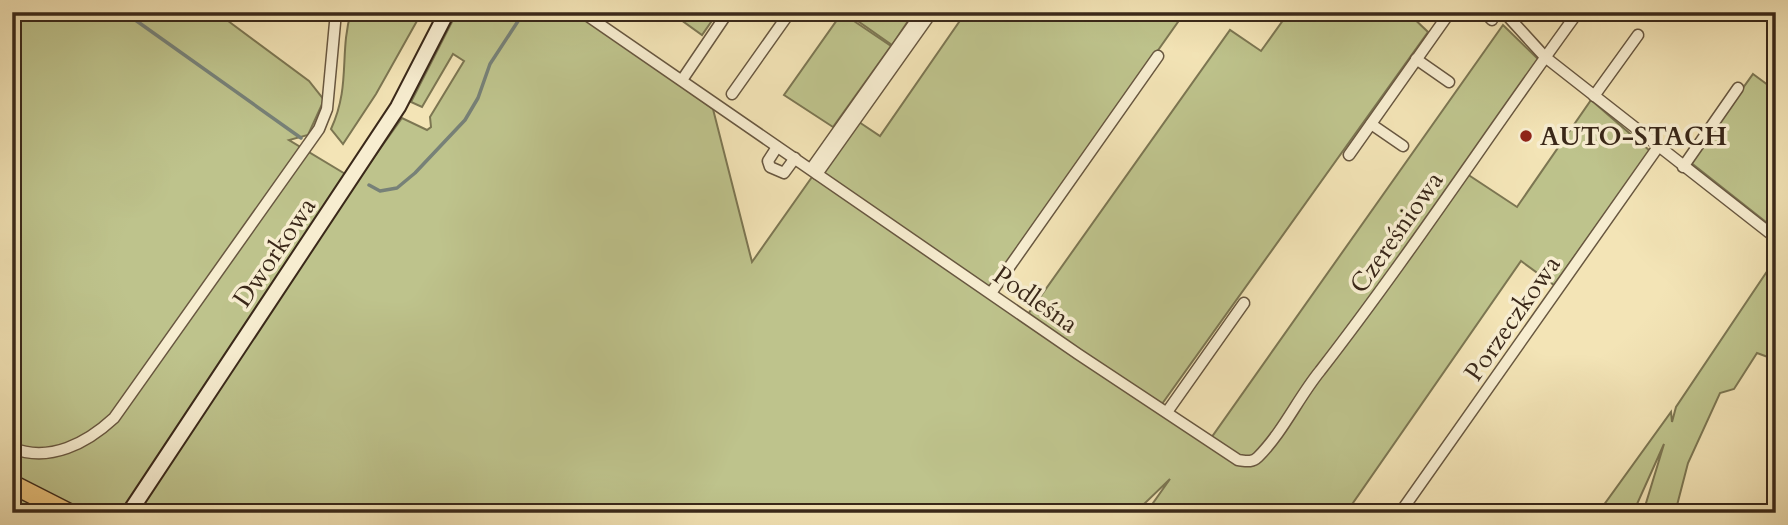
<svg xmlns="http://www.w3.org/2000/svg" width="1788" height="525" font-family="Cardo,serif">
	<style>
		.green { fill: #bec38c; stroke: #7c7652; stroke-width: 2 }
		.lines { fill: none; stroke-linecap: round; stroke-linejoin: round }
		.stream { stroke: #778178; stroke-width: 3.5 }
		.street-casing { stroke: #685740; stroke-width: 13 }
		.secondary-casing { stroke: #3a2819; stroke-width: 18 }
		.highway-casing { stroke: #3a2819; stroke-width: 21 }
		.street { stroke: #f7edd0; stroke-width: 10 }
		.secondary { stroke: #f7edd0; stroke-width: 14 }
		.highway { stroke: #eac27b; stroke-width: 18 }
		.poi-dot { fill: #8f2418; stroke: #f7edd0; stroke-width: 2.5 }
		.labels { text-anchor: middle; stroke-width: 7; stroke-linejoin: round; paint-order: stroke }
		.poi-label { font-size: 26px; font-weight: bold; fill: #3a2819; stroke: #f7edd0; text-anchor: start }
		.street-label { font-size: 26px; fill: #3a2819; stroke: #f7edd0 }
	</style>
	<rect width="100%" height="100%" fill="#f3e4b6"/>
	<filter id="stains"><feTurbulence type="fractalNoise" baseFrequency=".00286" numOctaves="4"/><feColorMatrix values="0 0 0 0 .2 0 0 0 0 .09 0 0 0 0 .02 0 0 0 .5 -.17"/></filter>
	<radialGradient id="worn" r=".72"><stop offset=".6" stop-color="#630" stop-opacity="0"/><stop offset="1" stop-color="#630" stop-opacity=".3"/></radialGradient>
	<!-- green -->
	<g class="green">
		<path d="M12,12H221L220,15L309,81L324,100L308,135L289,140L357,181L402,118L427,130L431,127L430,117L464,61L453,54L422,107L411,102L457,12H577L713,109L752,262L812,177L823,172L859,122L880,136L966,12H1185L990,288L1028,314L1230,30L1261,51L1289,12H1407L1428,32L1162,404L1211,438L1503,25L1539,60L1461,170L1517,207L1591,100L1650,151L1554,285L1521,261L1346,513H1146L1170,479L1141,507L1126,513H12Z"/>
		<path d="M351,12H422L376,94L343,144L331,129C351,86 339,53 351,12Z"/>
		<path d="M670,12H718L702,35Z"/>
		<path d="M845,12H914L892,45Z"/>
		<path d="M842,13L891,46L833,127L784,95Z"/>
		<path d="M1753,74L1776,91V219L1771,226L1690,162Z"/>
		<path d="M1776,258V360L1757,353L1734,389L1720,393L1688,463L1675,513H1643L1664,444L1633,513H1598L1671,412L1672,422L1676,407Z"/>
	</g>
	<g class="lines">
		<!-- stream -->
		<g class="stream">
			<path d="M124,12L301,138"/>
			<path d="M369,185L380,191L397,188L415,173L465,120L478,98L490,64L524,12"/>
		</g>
		<!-- street casing -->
		<g class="street-casing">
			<g id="street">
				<path d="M582,12L1078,354L1238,460C1246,461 1252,463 1258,457C1283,432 1298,398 1320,371C1410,255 1491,131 1578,12"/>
				<path d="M1484,12L1492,20"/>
				<path d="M1504,12L1545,57L1776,238"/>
				<path d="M1416,59L1449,82"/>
				<path d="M682,80L728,12"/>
				<path d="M732,94L790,12"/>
				<path d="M1594,96L1638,35"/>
				<path d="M1371,124L1403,146"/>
				<path d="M777,147L768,161L770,167L784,173L795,158"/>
				<path d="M1349,155L1450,12"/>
				<path d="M1683,167L1738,88"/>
				<path d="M811,169L922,12"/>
				<path d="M817,174L932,12"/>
				<path d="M991,293L1158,56"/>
				<path d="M1167,412L1244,303"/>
				<path d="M12,448C50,463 87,443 114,418L319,129L327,109L336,12"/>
				<path d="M1400,513L1658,147"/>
			</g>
		</g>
		<!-- secondary casing -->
		<g class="secondary-casing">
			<path id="secondary" d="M129,513L398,107L447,12"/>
		</g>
		<!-- highway casing -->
		<g class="highway-casing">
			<path id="highway" d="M12,484L69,513"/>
		</g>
		<!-- street -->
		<use href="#street" class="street"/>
		<!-- secondary -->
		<use href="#secondary" class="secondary"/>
		<!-- highway -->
		<use href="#highway" class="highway"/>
	</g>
	<!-- markers -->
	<circle class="poi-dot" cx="1526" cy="136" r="7"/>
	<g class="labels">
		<!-- poi labels -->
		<g class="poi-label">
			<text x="1540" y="145">AUTO-STACH</text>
		</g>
		<!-- street labels -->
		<g class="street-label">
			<text transform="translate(1396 232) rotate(-55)" y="9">Czereśniowa</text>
			<text transform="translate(274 252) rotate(-56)" y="9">Dworkowa</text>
			<text transform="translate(1036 299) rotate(35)" y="9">Podleśna</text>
			<text transform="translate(1512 318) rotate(-55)" y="9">Porzeczkowa</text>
		</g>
	</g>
	<!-- margin -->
	<rect width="1788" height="525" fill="none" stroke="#f3e4b6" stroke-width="42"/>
	<rect x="14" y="14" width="1760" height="497" fill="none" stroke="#3a2819" stroke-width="3.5"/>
	<rect x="21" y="21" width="1746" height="483" fill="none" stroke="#3a2819" stroke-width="2"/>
	<rect width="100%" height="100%" filter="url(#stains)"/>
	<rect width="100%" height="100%" fill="url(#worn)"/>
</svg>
